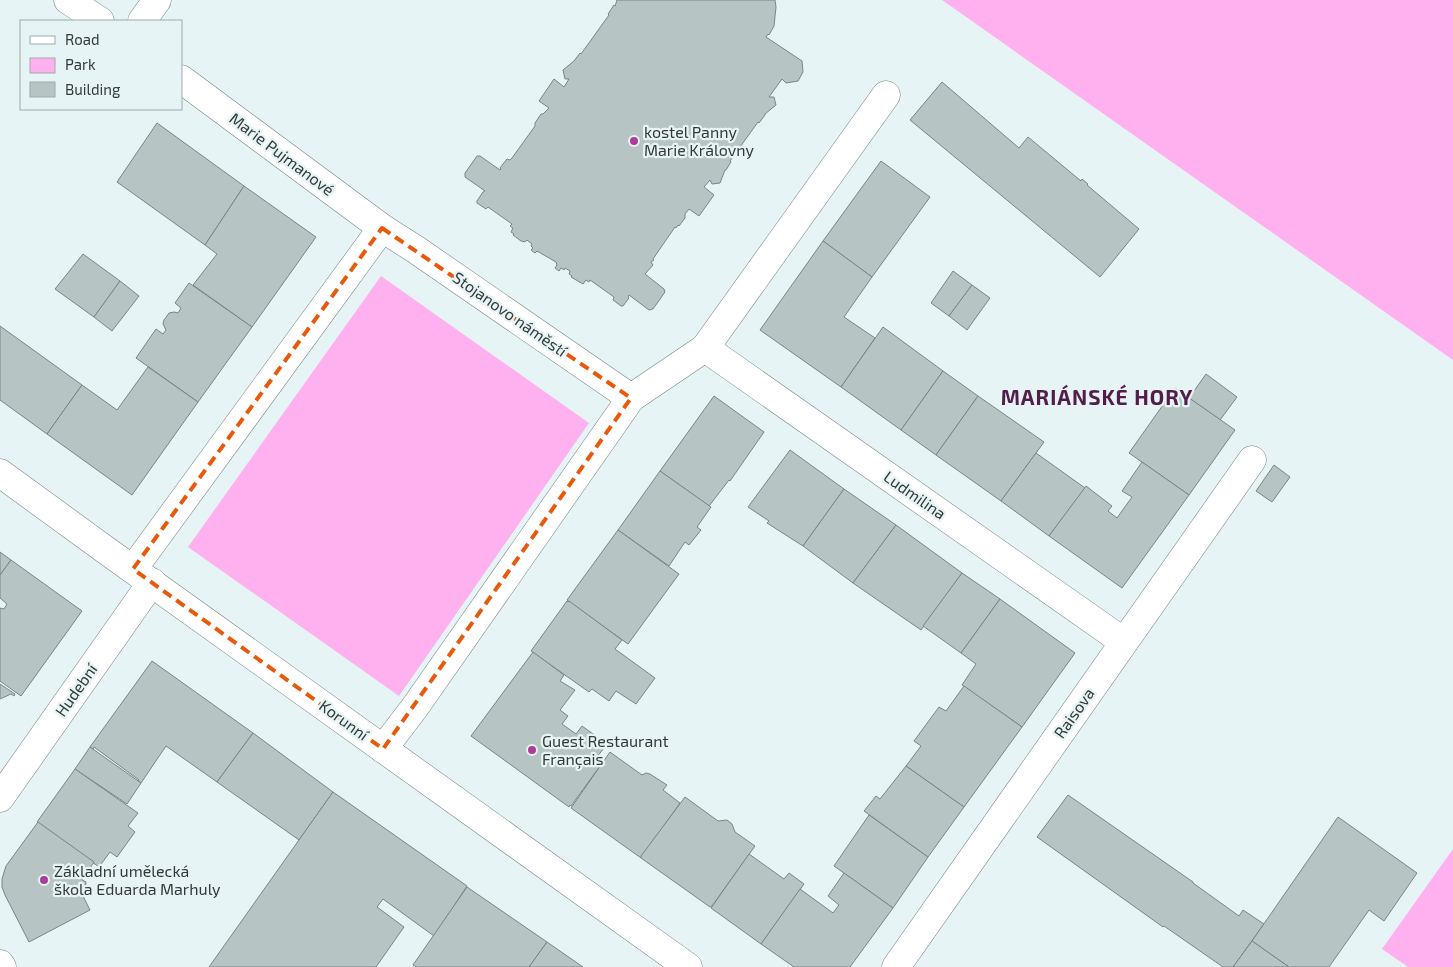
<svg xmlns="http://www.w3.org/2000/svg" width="1453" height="967" font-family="'Exo 2',sans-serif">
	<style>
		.green { fill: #feb1ee }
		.building { fill: #b6c4c4; stroke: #798586 }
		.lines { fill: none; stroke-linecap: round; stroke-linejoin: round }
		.minor-casing { stroke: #768283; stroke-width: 29 }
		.minor { stroke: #fff; stroke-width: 28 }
		.marked { fill: none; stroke: #e8590c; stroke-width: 4; stroke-dasharray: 10 6; stroke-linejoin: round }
		.poi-dot { fill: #ab3c9a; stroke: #e7f4f5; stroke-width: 2 }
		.labels { text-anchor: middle; stroke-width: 4.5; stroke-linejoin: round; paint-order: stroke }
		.poi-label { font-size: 16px; fill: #343939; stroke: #e7f4f5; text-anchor: start }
		.street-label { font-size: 16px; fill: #343939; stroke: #e7f4f5 }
		.district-label { font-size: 21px; font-weight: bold; letter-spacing: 1px; fill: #521d49; stroke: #e7f4f5 }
	</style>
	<rect width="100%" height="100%" fill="#e7f4f5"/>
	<!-- green -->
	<g class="green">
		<path d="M942,0H1453V360Z"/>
		<path d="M381,276L589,423L399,696L188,547Z"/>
		<path d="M1453,849V967H1408L1382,949Z"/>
	</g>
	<!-- building -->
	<g class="building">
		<path d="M617,0H775L776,7L774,26L769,35L768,34L766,37L802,61L803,72L798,81L786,83L782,79L769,97H774L776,105L765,114V115L759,123L758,122L730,161L731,162L726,170H725L720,183L712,184L710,180L704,187L714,195L699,216L689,209L685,214V218L679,226L678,225L676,228L675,227L653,259L654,260L651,262L653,265L645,274L664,289L665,292L653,309L649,310L629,295L628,297L629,298L623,306H621L613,300L614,297L590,280L589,282L586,280L583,284L571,277L572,276L569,274L570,271L565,268L564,270L561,268L559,271L555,268L557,265L556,262L537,251L535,253L531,250L533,248L531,246L532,244L527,240L525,242L521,241L513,235L514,234L511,232L513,228L510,226L512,224L488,207L486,209L477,203V201L483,192L485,191L465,177V173L477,156H480L500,170L501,169L500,168L507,159L510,160L512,158L535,126V123L541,114H543L549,108L539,101L554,79L564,87L569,79H565L563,70L574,61L580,53L581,54L609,15L608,14L614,5L615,6Z"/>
		<path d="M942,82L1019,148L1028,137L1081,181L1082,179L1088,184L1087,185L1139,229L1100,277L910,120Z"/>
		<path d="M157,123L244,186L205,245L117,182Z"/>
		<path d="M881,161L930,197L872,277L823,241Z"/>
		<path d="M244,186L316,237L252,327L193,285L217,254L205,245Z"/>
		<path d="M823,241L872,277L844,317L875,338L841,387L760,330Z"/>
		<path d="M83,254L120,281L94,317L55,289Z"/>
		<path d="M953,271L972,285L949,316L931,303Z"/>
		<path d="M120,281L139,296L112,331L94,317Z"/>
		<path d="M189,283L252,327L198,402L136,358L156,329L163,334L166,330L163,324L164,320L169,313L174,312L178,313L181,308L175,303Z"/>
		<path d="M972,285L990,298L967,330L949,316Z"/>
		<path d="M0,326L82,385L47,434L0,400Z"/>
		<path d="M883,327L943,371L901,430L841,387Z"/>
		<path d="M148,367L198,402L132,495L47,434L82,385L117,410Z"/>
		<path d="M943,371L978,396L936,455L901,430Z"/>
		<path d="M1206,374L1237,397L1220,420L1189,398Z"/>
		<path d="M1175,388L1235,430L1189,495L1129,453Z"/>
		<path d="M714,396L764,432L730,481L729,480L709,506L660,471Z"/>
		<path d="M978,396L1044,442L1001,501L936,455Z"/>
		<path d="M790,450L844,489L803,546L767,523L769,521L748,507Z"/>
		<path d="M1036,453L1085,488L1049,536L1001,501Z"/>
		<path d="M1142,462L1189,495L1122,588L1049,536L1086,486L1112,506L1108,511L1117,518L1132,497L1122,491Z"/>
		<path d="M1274,465L1290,477L1272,502L1256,491Z"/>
		<path d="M660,471L711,507L697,527L701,530L689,545L685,542L669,566L618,530Z"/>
		<path d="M844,489L896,525L853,583L803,546Z"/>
		<path d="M896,525L962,573L921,630L853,583Z"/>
		<path d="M618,530L679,574L628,644L567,600Z"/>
		<path d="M0,552L11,560L0,575Z"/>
		<path d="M11,560L82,611L21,696L0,681V608L4,609L7,604L0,598V575Z"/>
		<path d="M962,573L1000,599L961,653L923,626Z"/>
		<path d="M1000,599L1075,653L1022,727L962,685L976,664L961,653Z"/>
		<path d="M567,601L568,602L569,601L622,640L615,649L655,678L636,704L616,691L609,701L592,689L589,692L531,651Z"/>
		<path d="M533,652L564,675L560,681L575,690L560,710L568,716L562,724L576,734L582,726L607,744L594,761L600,766L571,806L570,805L569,807L471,736Z"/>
		<path d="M152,661L253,733L217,782L166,746L141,783L138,781L139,780L94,747L93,749L90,747Z"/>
		<path d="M0,684L15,694L14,696L11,694L0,699Z"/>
		<path d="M964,686L1022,727L964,807L906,766L921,746L914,741L939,707L946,711Z"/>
		<path d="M253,733L333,792L299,840L217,782Z"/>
		<path d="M90,747L141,783L127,804L75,769Z"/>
		<path d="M610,752L642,775L646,773L650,774L667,785L663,790L680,803L641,858L571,808Z"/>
		<path d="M906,766L964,807L928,857L864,811L876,796L880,799Z"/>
		<path d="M75,769L138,813L128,826L135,832L117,857L110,852L99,867L37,822Z"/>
		<path d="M333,792L467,886L434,936L383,899L377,907L404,927L376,967H209Z"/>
		<path d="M1068,795L1193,882V883L1239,916L1243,910L1264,924L1233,967H1223L1164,926L1163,927L1037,837Z"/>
		<path d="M685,797L718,821L727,820L732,824L735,832L755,846L712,906L710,907L641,858V856Z"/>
		<path d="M869,815L928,857L893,908L834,866Z"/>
		<path d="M1338,817L1417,873L1384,921L1369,910L1329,967H1289L1252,941Z"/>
		<path d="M38,822L94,862L82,880L86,882L85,895L83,896L90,910L29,942L5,895L2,887V879L6,866Z"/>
		<path d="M749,854L784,879L789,873L804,884L761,944L711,908Z"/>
		<path d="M844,873L893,908L850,967H794L761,944L800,889L833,913L839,905L828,896Z"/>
		<path d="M467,887L547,942L529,967H417L413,965Z"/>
		<path d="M1252,941L1289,967H1233Z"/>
		<path d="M547,942L583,967H529Z"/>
	</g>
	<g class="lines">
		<!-- minor casing -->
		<g class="minor-casing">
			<g id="minor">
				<path d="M68,0L100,21"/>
				<path d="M142,21L157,0"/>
				<path d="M181,79L382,228L415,249L631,398"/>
				<path d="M705,348L1124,642"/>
				<path d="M0,473L107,551L688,967"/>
				<path d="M133,569L382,228"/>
				<path d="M383,749L415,707L631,398L705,348L886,95"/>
				<path d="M0,798L152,582"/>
				<path d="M0,964L2,967"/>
				<path d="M896,967L1252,460"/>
			</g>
		</g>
		<!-- minor -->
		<use href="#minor" class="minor"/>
	</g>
	<!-- marked area -->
	<path class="marked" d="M382,228L631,398L383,749L133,569Z"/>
	<!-- markers -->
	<g class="poi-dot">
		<circle cx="634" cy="141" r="5"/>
		<circle cx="532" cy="750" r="5"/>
		<circle cx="44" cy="880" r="5"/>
	</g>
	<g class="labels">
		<!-- poi labels -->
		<g class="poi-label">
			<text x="644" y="138">kostel Panny<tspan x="644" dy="18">Marie Královny</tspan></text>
			<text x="542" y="747">Guest Restaurant<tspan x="542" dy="18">Français</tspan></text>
			<text x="54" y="877">Základní umělecká<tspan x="54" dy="18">škola Eduarda Marhuly</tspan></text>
		</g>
		<!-- street labels -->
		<g class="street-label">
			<text transform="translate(282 154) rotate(37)" y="6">Marie Pujmanové</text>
			<text transform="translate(510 314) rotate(35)" y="6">Stojanovo náměstí</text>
			<text transform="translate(915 495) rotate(35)" y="6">Ludmilina</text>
			<text transform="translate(76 690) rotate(-55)" y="6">Hudební</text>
			<text transform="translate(1074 713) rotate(-55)" y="6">Raisova</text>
			<text transform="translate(344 720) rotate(36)" y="6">Korunní</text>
		</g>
		<!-- district labels -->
		<g class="district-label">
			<text x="1097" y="405">MARIÁNSKÉ HORY</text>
		</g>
	</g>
	<!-- legend -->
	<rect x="20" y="20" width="162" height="90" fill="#e7f4f5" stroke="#9fa9aa"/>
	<rect x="30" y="36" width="25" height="8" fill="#ffffff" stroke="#9fa9aa"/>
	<text x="65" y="45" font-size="15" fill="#343939">Road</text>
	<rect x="30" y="58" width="25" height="15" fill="#feb1ee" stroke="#9fa9aa"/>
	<text x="65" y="70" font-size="15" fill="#343939">Park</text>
	<rect x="30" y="82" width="25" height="15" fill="#b6c4c4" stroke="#9fa9aa"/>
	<text x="65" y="95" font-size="15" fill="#343939">Building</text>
</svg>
